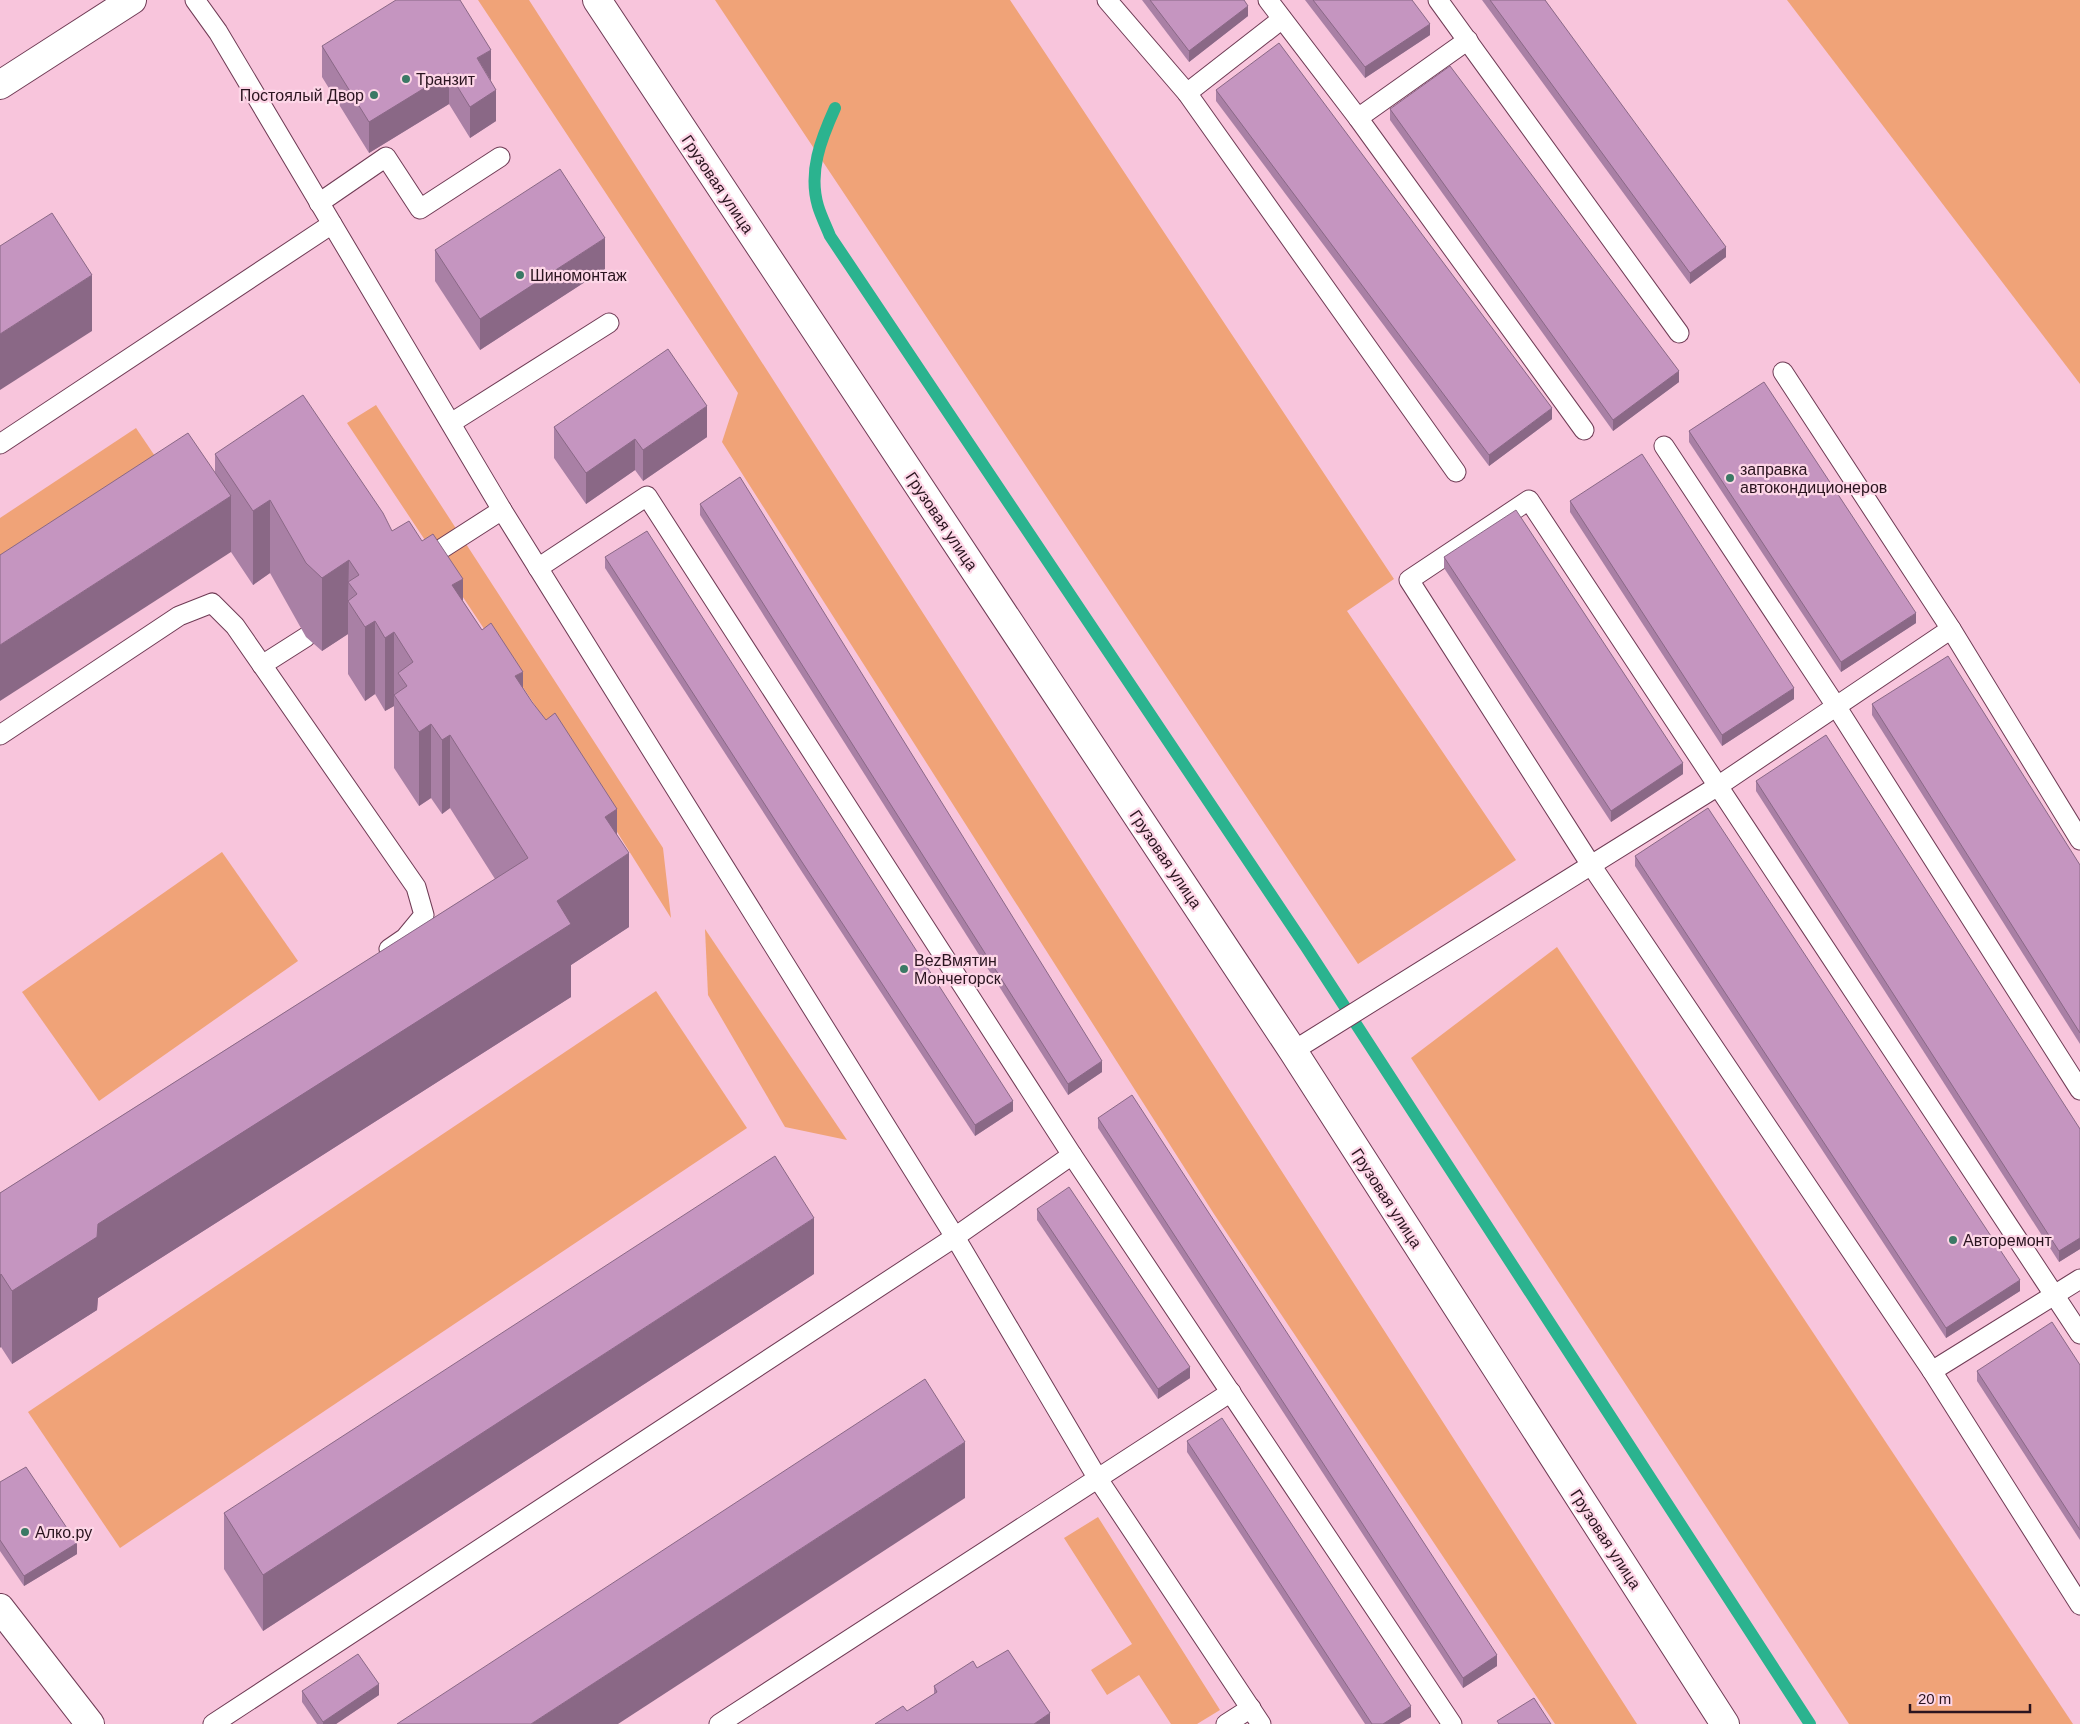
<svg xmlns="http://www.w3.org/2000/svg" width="2080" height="1724" font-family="Arial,sans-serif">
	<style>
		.green { fill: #f0a378 }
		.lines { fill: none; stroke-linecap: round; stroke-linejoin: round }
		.stream { stroke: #2bb38f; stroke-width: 12 }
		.service-casing { stroke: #6f3b55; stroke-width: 21 }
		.minor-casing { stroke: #6f3b55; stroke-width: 30 }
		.secondary-casing { stroke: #6f3b55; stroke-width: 30 }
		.service { stroke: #fff; stroke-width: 19 }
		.minor { stroke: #fff; stroke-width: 28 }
		.secondary { stroke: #fff; stroke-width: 28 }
		.wall { fill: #a980a5 }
		.shaded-wall { fill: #8a6886 }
		.building { fill: #c595c0; stroke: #8a6886 }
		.poi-dot { fill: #3b7965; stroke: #fdd6e7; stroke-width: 2 }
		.labels { text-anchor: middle; stroke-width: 4.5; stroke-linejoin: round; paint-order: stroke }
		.poi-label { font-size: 16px; fill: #2a141f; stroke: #fdd6e7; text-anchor: start }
		.street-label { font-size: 16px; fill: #2a141f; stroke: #fdd6e7 }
	</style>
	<rect width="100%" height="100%" fill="#f8c5dc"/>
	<!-- green -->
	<g class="green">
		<path d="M478,0H529L1637,1724H1555L1214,1214L722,442L738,393Z"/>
		<path d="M715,0H1010L1394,579L1347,611L1516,860L1358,964Z"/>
		<path d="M1787,0H2080V384Z"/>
		<path d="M376,405L663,848L671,918L582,776L347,423Z"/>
		<path d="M136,428L163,468L0,576V518Z"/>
		<path d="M222,852L298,961L99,1101L22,992Z"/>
		<path d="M705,929L847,1140L785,1127L708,995Z"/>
		<path d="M1557,947L2073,1724H1849L1411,1058Z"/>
		<path d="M656,991L747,1128L120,1548L28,1412Z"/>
		<path d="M1098,1517L1220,1710L1197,1724H1171L1139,1675L1107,1695L1091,1670L1132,1644L1064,1538Z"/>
	</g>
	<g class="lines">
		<!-- stream -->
		<path class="stream" d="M835,108C821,139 808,172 818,206C821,216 826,226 830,236L1306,947L1810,1724"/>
		<!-- service casing -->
		<g class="service-casing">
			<g id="service">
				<path d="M195,0L218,32L502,510L955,1237L1098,1479L1261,1724"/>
				<path d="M1107,0L1187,93L1456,472"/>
				<path d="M1268,0L1358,118L1584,430"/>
				<path d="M1438,0L1679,333"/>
				<path d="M1187,93L1282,19"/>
				<path d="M1358,118L1468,40"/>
				<path d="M319,203L386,157L420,209L500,157"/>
				<path d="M1783,372L1951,629L2080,840"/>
				<path d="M451,423L609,323"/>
				<path d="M0,444L332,224"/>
				<path d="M1664,446L1836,706L2080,1090"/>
				<path d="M421,562L502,510"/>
				<path d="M538,568L647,496L1072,1155L1452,1724"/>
				<path d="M262,665L306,637"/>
				<path d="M0,735L179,616L212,603L235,626L416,887L424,915L405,938L389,949"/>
				<path d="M1293,1051L1718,786L1951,629"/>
				<path d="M2080,1334L1529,500L1409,580L1591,865L1932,1371L2080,1605"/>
				<path d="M1932,1371L2080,1279"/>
				<path d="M213,1724L955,1237L1072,1155"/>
				<path d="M719,1724L1231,1392"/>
				<path d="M1226,1724L1251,1708"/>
			</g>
		</g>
		<!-- minor casing -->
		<g class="minor-casing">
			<path id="minor" d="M0,1608L90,1724"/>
		</g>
		<!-- secondary casing -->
		<g class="secondary-casing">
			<g id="secondary">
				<path d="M597,0L1293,1051L1725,1724"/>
				<path d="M0,85L132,0"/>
			</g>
		</g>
		<!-- service -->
		<use href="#service" class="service"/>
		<!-- minor -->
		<use href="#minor" class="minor"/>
		<!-- secondary -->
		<use href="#secondary" class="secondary"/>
	</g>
	<!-- wall -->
	<g class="wall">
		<path d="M1142,0H1244L1248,16L1189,62Z"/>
		<path d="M1305,0H1412L1430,35L1365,78Z"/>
		<path d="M1482,0H1545L1726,257L1690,284Z"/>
		<path d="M322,46L491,81L496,121L470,138L449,104L369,153L322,77Z"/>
		<path d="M1216,90L1552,419L1489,466L1216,101Z"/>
		<path d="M1390,109L1679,382L1613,431L1390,120Z"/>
		<path d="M435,250L605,269L480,350L435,281Z"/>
		<path d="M554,427L707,437L643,481L635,470L586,504L554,458Z"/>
		<path d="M1689,431L1916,623L1841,672L1689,442Z"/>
		<path d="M215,454L392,531L463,601L482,630L523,688L617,835L629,927L571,965V997L98,1298L97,1310L12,1364L1,1347L0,1193L495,879L450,808L442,814L431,798L419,806L394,768V706L385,711L375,694L365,701L348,674V634L322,651L306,637L270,573L253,585L231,552L215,472Z"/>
		<path d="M1570,501L1794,699L1722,746L1570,512Z"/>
		<path d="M700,504L1102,1072L1068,1095L700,515Z"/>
		<path d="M605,557L1013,1111L975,1136L802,872L605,568Z"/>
		<path d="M1444,557L1683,774L1611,822L1444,568Z"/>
		<path d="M1872,704L2080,865V1044L1872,715Z"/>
		<path d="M1756,781L2080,1129V1249L2059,1262L1756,791Z"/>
		<path d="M1635,856L2020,1291L1946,1338L1635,866Z"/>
		<path d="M1098,1118L1497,1666L1463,1688L1098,1128Z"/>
		<path d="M1037,1209L1190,1378L1158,1399L1037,1220Z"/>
		<path d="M814,1274L263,1631L224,1569V1513Z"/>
		<path d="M2080,1365V1540L1977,1381V1371Z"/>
		<path d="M1187,1441L1411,1717L1399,1724H1365L1187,1452Z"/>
		<path d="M0,1482L77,1554L24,1586L0,1551Z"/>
		<path d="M977,1668L907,1711L934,1694V1686Z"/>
		<path d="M302,1691L379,1695L336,1724H317L302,1702Z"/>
	</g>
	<!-- shaded-wall -->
	<g class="shaded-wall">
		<path d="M1248,6V16L1189,62V51Z"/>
		<path d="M1430,24V35L1365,78V67Z"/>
		<path d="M491,50V81L477,58Z"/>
		<path d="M449,73V104L369,153V122Z"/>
		<path d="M496,90V121L470,138V107Z"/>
		<path d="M605,238V269L480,350V319Z"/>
		<path d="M1726,247V257L1690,284V273Z"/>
		<path d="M92,275V331L0,390V334Z"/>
		<path d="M1679,371V382L1613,431V420Z"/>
		<path d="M707,406V437L643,481V450Z"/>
		<path d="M1552,408V419L1489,466V455Z"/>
		<path d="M635,439V470L586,504V473Z"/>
		<path d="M231,496V552L0,701V645Z"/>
		<path d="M270,500V573L253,585V511Z"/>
		<path d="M349,560L348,602V601V634L322,651V578Z"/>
		<path d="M463,579V652L452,585Z"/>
		<path d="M1916,613V623L1841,672V662Z"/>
		<path d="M375,621V694L365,701V627Z"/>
		<path d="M394,632V706L385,711V638Z"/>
		<path d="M523,672V745L515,676Z"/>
		<path d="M1794,688V699L1722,746V735Z"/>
		<path d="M431,724V798L419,806V732Z"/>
		<path d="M450,735V808L442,814V740Z"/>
		<path d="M1683,763V774L1611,822V811Z"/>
		<path d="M617,809V861L629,853V927L571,965V997L98,1298L97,1310L12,1364V1291L98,1224L557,901L605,817Z"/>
		<path d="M1102,1061V1072L1068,1095V1084Z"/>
		<path d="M1013,1101V1111L975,1136V1125Z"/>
		<path d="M814,1218V1274L263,1631V1575Z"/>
		<path d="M2080,1238V1249L2059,1262V1251Z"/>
		<path d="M1,1274V1347L0,1348V1275Z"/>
		<path d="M2020,1280V1291L1946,1338V1328Z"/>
		<path d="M1190,1367V1378L1158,1399V1389Z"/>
		<path d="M965,1442V1498L618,1724H531Z"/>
		<path d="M77,1543V1554L24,1586V1576Z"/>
		<path d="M1497,1655V1666L1463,1688V1678Z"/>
		<path d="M379,1684V1695L336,1724H323V1722Z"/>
		<path d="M1411,1706V1717L1399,1724H1383Z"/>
		<path d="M1050,1713V1724H1034Z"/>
	</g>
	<!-- building -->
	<g class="building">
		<path d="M396,0H460L491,50L477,58L496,90L470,107L449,73L369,122L322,46Z"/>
		<path d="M1150,0H1244L1248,6L1189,51Z"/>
		<path d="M1313,0H1412L1430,24L1365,67Z"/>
		<path d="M1490,0H1545L1726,247L1690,273Z"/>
		<path d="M1279,43L1552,408L1489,455L1216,90Z"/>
		<path d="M1450,66L1679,371L1613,420L1390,109Z"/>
		<path d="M560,169L605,238L480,319L435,250Z"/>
		<path d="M52,213L92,275L0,334V246Z"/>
		<path d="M668,349L707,406L643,450L635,439L586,473L554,427Z"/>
		<path d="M1764,382L1916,613L1841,662L1689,431Z"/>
		<path d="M303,395L383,513L392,531L409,521L422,541L433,534L463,579L452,585L482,630L491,623L523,672L515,676L532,702L546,720L555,713L617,809L605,817L629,853L557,901L571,924L98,1224L97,1237L12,1291L1,1274L0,1275V1193L528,858L450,735L442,740L431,724L419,732L394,695L407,686L398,673L413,662L394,632L385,638L375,621L365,627L348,601L357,594L348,582L359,575L349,560L322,578L306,563L270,500L253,511L215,454Z"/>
		<path d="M188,433L231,496L0,645V555Z"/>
		<path d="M1642,454L1794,688L1722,735L1570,501Z"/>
		<path d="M740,477L1102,1061L1068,1084L700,504Z"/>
		<path d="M1516,510L1683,763L1611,811L1444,557Z"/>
		<path d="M647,531L1013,1101L975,1125L802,862L605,557Z"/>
		<path d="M1948,656L2080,865V1033L1872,704Z"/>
		<path d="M1826,735L2080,1129V1238L2059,1251L1756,781Z"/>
		<path d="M1708,808L2020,1280L1946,1328L1635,856Z"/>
		<path d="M1132,1095L1497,1655L1463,1678L1098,1118Z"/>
		<path d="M775,1156L814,1218L263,1575L224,1513Z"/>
		<path d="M1069,1187L1190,1367L1158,1389L1037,1209Z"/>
		<path d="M2052,1322L2080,1365V1530L1977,1371Z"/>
		<path d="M925,1379L965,1442L531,1724H397Z"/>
		<path d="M1222,1418L1411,1706L1383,1724H1372L1187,1441Z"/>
		<path d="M26,1467L77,1543L24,1576L0,1540V1482Z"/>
		<path d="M1008,1650L1050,1713L1034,1724H875L903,1706L907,1711L937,1692L934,1686L973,1661L977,1668Z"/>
		<path d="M358,1654L379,1684L323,1722L302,1691Z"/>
		<path d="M1534,1698L1551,1724H1499L1497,1721Z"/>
	</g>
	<!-- markers -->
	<g class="poi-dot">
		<circle cx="406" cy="79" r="5"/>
		<circle cx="374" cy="95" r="5"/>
		<circle cx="520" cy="275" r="5"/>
		<circle cx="1730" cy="478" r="5"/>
		<circle cx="904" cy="969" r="5"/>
		<circle cx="1953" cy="1240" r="5"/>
		<circle cx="25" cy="1532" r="5"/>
	</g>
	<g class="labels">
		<!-- poi labels -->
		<g class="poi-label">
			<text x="416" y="85">Транзит</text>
			<text x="364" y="101" text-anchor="end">Постоялый Двор</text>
			<text x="530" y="281">Шиномонтаж</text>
			<text x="1740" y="475">заправка<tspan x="1740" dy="18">автокондиционеров</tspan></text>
			<text x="914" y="966">BezВмятин<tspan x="914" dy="18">Мончегорск</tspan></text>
			<text x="1963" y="1246">Авторемонт</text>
			<text x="35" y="1538">Алко.ру</text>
		</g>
		<!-- street labels -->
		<g class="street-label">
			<text transform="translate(718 184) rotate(56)" y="6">Грузовая улица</text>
			<text transform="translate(942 521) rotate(56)" y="6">Грузовая улица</text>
			<text transform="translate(1166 859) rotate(56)" y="6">Грузовая улица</text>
			<text transform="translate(1387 1198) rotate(57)" y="6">Грузовая улица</text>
			<text transform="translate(1606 1539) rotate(57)" y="6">Грузовая улица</text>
		</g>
	</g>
	<!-- scale -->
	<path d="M1910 1704v8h120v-8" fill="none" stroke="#2a141f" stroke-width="2.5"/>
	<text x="1918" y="1704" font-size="15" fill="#2a141f" stroke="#fdd6e7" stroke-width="4" paint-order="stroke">20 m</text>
</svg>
